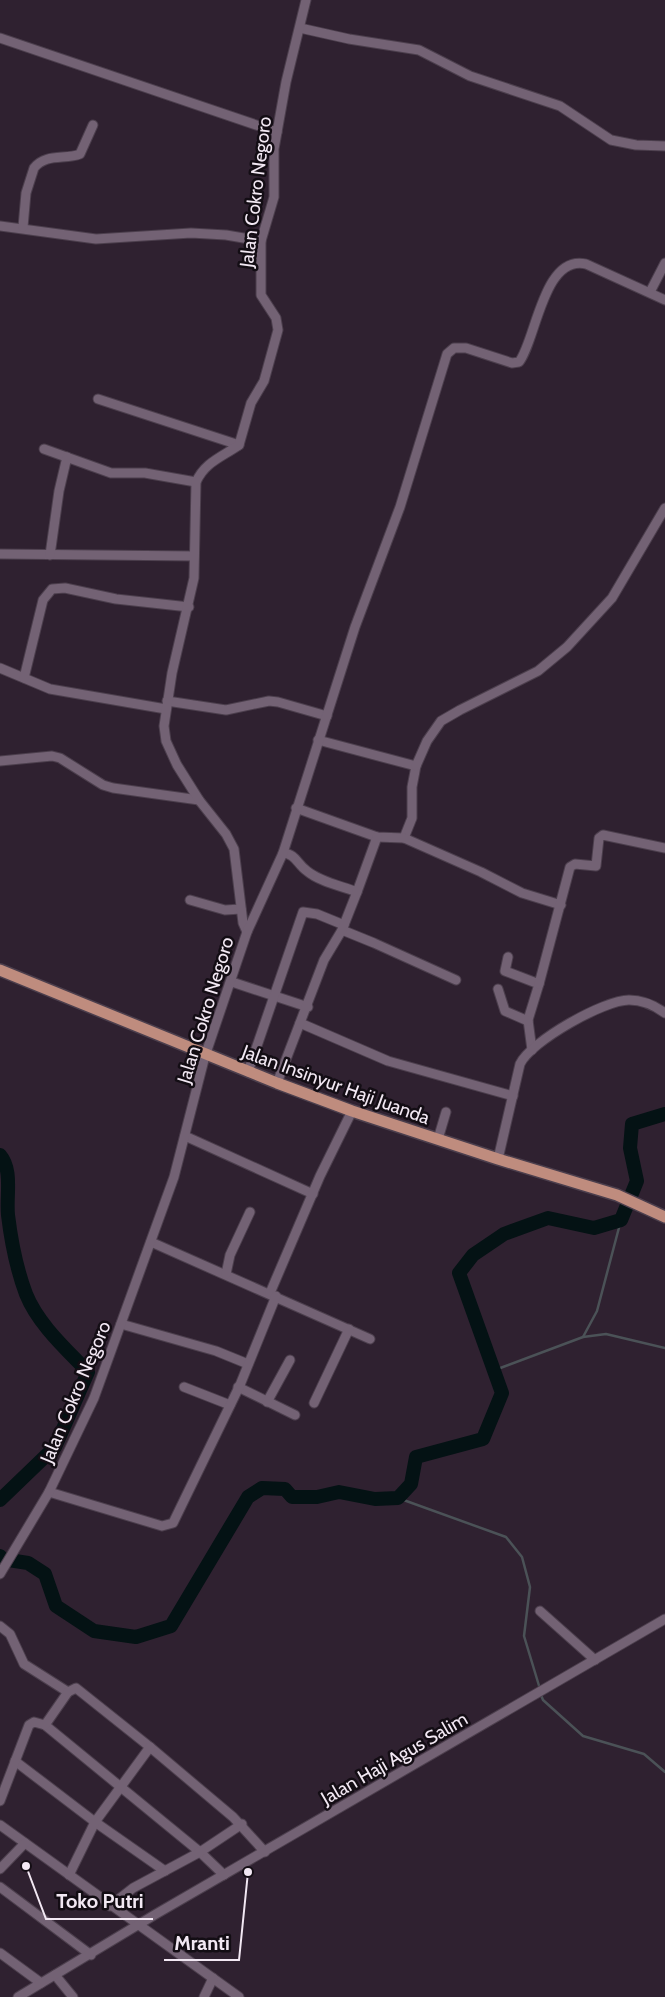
<svg xmlns="http://www.w3.org/2000/svg" width="665" height="1997" font-family="Cabin,sans-serif">
	<style>
		.lines { fill: none; stroke-linecap: round; stroke-linejoin: round }
		.stream { stroke: #4b5257; stroke-width: 2.5 }
		.river { stroke: #041214; stroke-width: 14 }
		.minor-casing { stroke: #4c3f4d; stroke-width: 11 }
		.major-casing { stroke: #4c3f4d; stroke-width: 14 }
		.minor { stroke: #736274; stroke-width: 9 }
		.major { stroke: #bf8c7e; stroke-width: 11 }
		.labels { text-anchor: middle; stroke-width: 5; stroke-linejoin: round; paint-order: stroke }
		.street-label { font-size: 19px; fill: #f2e8f3; stroke: #130d14 }
		.leader { fill: none; stroke: #f2e8f3; stroke-width: 2 }
		.callout-dot { fill: #f2e8f3; stroke: #130d14; stroke-width: 2 }
		.callout-label { font-size: 20px; text-anchor: middle; font-weight: bold; fill: #f2e8f3; stroke: #130d14; stroke-width: 5; stroke-linejoin: round; paint-order: stroke }
	</style>
	<rect width="100%" height="100%" fill="#2f2130"/>
	<g class="lines">
		<!-- stream -->
		<g class="stream">
			<path d="M583,1337L597,1311L621,1220"/>
			<path d="M495,1370L583,1337L606,1334L665,1348"/>
			<path d="M398,1498L506,1537L522,1557L530,1587L524,1636L540,1689"/>
			<path d="M541,1695L543,1700L583,1736L644,1754L665,1772"/>
		</g>
		<!-- river -->
		<g class="river">
			<path d="M0,1155C13,1170 6,1196 8,1215C11,1240 17,1270 26,1294C38,1324 66,1349 88,1372L55,1447L0,1500"/>
			<path d="M0,1556L2,1559L28,1563L45,1574L56,1606L94,1631L136,1637L171,1626L248,1497L262,1488L285,1489L292,1497H317L339,1492L375,1499L398,1498L411,1484L416,1457L483,1439L502,1393L459,1273L473,1255L504,1234L548,1218L594,1228L621,1220L637,1181L630,1148L632,1124L665,1114"/>
		</g>
		<!-- minor casing -->
		<g class="minor-casing">
			<g id="minor">
				<path d="M300,28L349,39L419,50L470,76L560,106L611,140L636,145L665,146"/>
				<path d="M0,38L277,132"/>
				<path d="M0,226L96,239L191,233L226,235L261,241"/>
				<path d="M23,227L26,193L34,168C46,153 65,160 80,154L93,125"/>
				<path d="M650,292L665,263"/>
				<path d="M98,399L239,445"/>
				<path d="M44,449L111,473H145L196,482"/>
				<path d="M0,554L194,556"/>
				<path d="M50,555L59,491L67,457"/>
				<path d="M0,668L50,689L166,709"/>
				<path d="M24,678L43,600L52,589L65,588L116,599L189,607"/>
				<path d="M167,701L226,710L269,701L278,702L327,716"/>
				<path d="M318,740L416,766L412,787V818L404,838"/>
				<path d="M0,761L52,756L60,758L103,785L113,788L199,800"/>
				<path d="M416,766L427,741L441,721L460,710L538,671L567,647L612,598L665,508"/>
				<path d="M296,808L377,837L404,838L481,872L522,893L561,905"/>
				<path d="M283,853C296,854 297,864 307,871C320,882 342,886 357,892"/>
				<path d="M190,900L225,910L241,909"/>
				<path d="M342,930L374,943L456,980"/>
				<path d="M247,932L243,923L234,849L226,834L199,800L177,765L166,741L164,726L172,673L194,578L196,482C205,462 222,457 239,445L251,403L264,381L278,330L276,318L261,295V241L274,197V149L286,82L306,0"/>
				<path d="M508,957L505,971L539,984L528,1020L532,1050"/>
				<path d="M232,982L308,1007"/>
				<path d="M539,984L570,867L575,864L596,866L599,838L603,835L665,848"/>
				<path d="M498,989L505,1011L528,1021"/>
				<path d="M300,1023L388,1061L513,1096"/>
				<path d="M248,1072L303,912L317,914L344,925"/>
				<path d="M277,1083L324,960L342,930L357,892L377,837"/>
				<path d="M185,1136L313,1194"/>
				<path d="M438,1139L446,1112"/>
				<path d="M498,1159L520,1064C531,1041 604,1000 629,1000C642,1000 654,1005 665,1013"/>
				<path d="M151,1242L370,1339"/>
				<path d="M226,1274L230,1255L250,1212"/>
				<path d="M270,1293L320,1176L352,1111"/>
				<path d="M121,1324L216,1351L248,1364"/>
				<path d="M184,1387L230,1405"/>
				<path d="M238,1387L295,1415"/>
				<path d="M267,1402L290,1360"/>
				<path d="M314,1403L349,1329"/>
				<path d="M49,1492L162,1526L173,1523L240,1385L276,1296"/>
				<path d="M0,1574L49,1492L94,1398L174,1177L205,1056L247,932L283,853L355,627L400,507L447,354L454,348H466L512,363L519,362C536,341 543,254 586,264L665,300"/>
				<path d="M540,1611L595,1660"/>
				<path d="M0,1626L10,1634L24,1664L68,1692"/>
				<path d="M45,1725L200,1852L224,1875"/>
				<path d="M15,1761L95,1822L165,1871"/>
				<path d="M0,1801L29,1725L34,1722L45,1725L68,1692L76,1688L150,1747L233,1817L265,1852"/>
				<path d="M0,1825L239,1997"/>
				<path d="M0,1869L25,1843"/>
				<path d="M69,1875L95,1822L150,1747"/>
				<path d="M0,1887L91,1955"/>
				<path d="M110,1906L133,1888L200,1852L242,1824"/>
				<path d="M0,1953L41,1983"/>
				<path d="M55,1975L73,1997"/>
				<path d="M18,1997L156,1914L665,1619"/>
				<path d="M204,1997L213,1978"/>
			</g>
		</g>
		<!-- major casing -->
		<g class="major-casing">
			<path id="major" d="M0,970L277,1083L352,1111L498,1159L617,1195L665,1217"/>
		</g>
		<!-- minor -->
		<use href="#minor" class="minor"/>
		<!-- major -->
		<use href="#major" class="major"/>
	</g>
	<g class="labels">
		<!-- street labels -->
		<g class="street-label">
			<text transform="translate(255 192) rotate(-83)" y="7">Jalan Cokro Negoro</text>
			<text transform="translate(205 1010) rotate(-73)" y="7">Jalan Cokro Negoro</text>
			<text transform="translate(336 1084) rotate(20)" y="7">Jalan Insinyur Haji Juanda</text>
			<text transform="translate(75 1392) rotate(-67)" y="7">Jalan Cokro Negoro</text>
			<text transform="translate(394 1758) rotate(-30)" y="7">Jalan Haji Agus Salim</text>
		</g>
	</g>
	<!-- callouts -->
	<path class="leader" d="M26 1866L46 1919H153M248 1872L239 1960H164"/>
	<g class="callout-dot">
		<circle cx="26" cy="1866" r="5"/>
		<circle cx="248" cy="1872" r="5"/>
	</g>
	<g class="callout-label">
		<text x="100" y="1908">Toko Putri</text>
		<text x="202" y="1950">Mranti</text>
	</g>
</svg>
